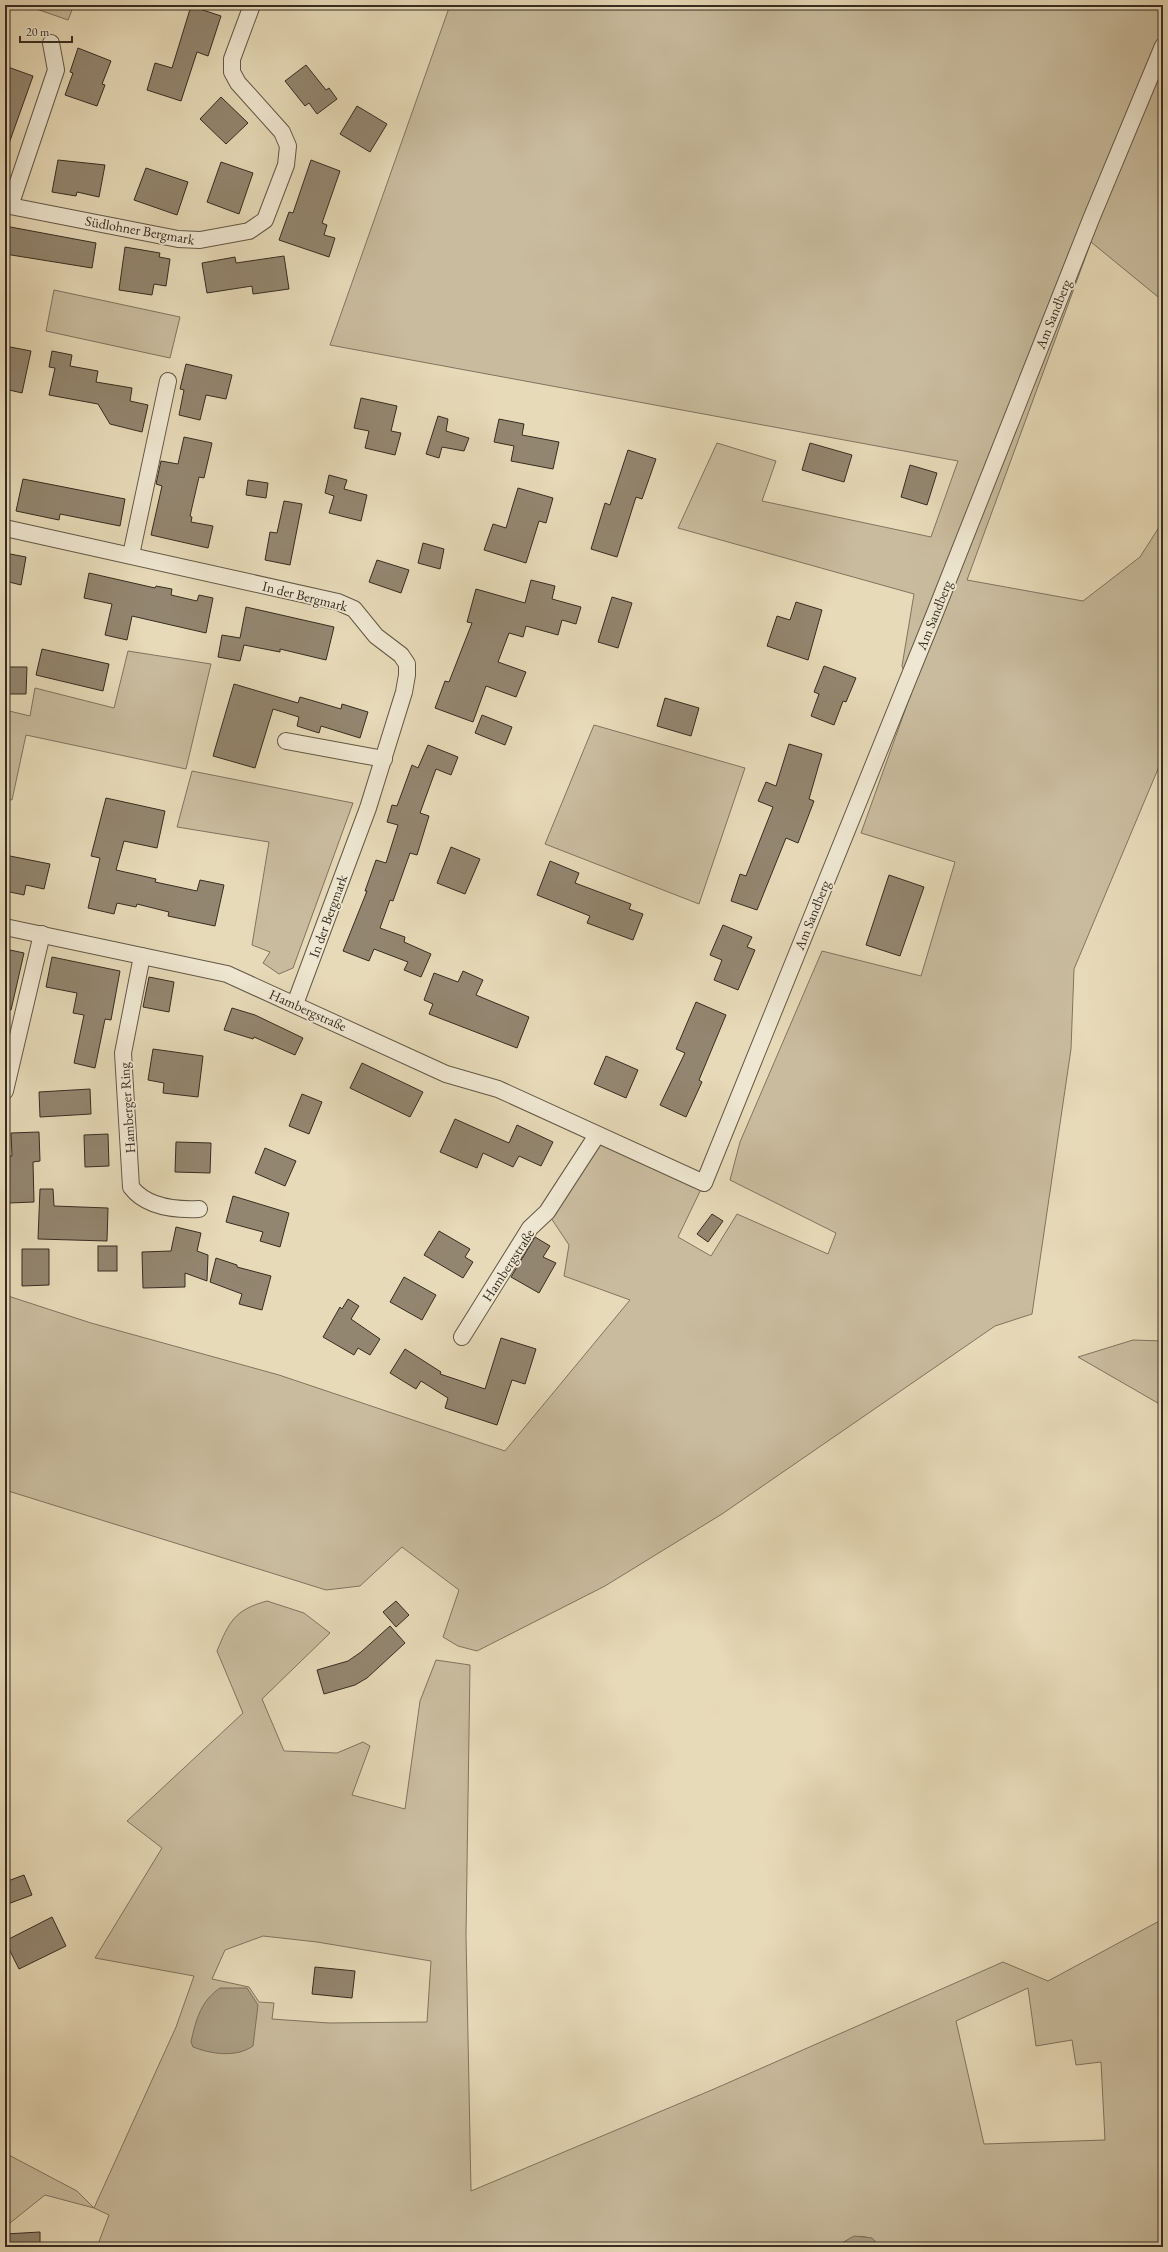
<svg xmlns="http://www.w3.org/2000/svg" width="1168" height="2252" font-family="'EB Garamond',serif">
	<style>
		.green { fill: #c9bc9e; stroke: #807460; fill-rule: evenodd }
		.water { fill: #ab9f85; stroke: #7d715d }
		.building { fill: #938670; stroke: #372c21 }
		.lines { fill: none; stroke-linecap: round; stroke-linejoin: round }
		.minor-casing { stroke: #635847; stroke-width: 18 }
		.minor { stroke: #efe7d1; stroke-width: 16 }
		.labels { text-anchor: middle; stroke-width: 3.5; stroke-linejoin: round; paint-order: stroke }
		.street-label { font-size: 14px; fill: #372c21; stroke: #efe7d1 }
	</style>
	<rect width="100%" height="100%" fill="#e7dab8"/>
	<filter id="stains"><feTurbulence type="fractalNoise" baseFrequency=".005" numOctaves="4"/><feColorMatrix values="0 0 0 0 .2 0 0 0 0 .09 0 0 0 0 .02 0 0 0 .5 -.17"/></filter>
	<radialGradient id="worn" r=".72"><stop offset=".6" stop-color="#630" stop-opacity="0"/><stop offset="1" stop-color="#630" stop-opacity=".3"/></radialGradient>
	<!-- green -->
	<g class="green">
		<path d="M25,5H74L68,20Z"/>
		<path d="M450,5H1163V301L1091,242L967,580L1083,601L1140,557L1163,521V757L1074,969L1071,1049L1032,1314L995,1326L722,1514L605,1586L477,1651L458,1646L443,1637L459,1590L402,1547L360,1586L326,1590L5,1490V1295L91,1323L279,1375L505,1451L630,1300L564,1276L569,1245L547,1212L597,1135L704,1183L678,1237L711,1256L737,1214L828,1254L836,1233L730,1180L740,1142L822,951L921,976L955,862L861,833L912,691L902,666L914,594L678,528L717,443L776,461L762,501L931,537L958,461L330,345Z"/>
		<path d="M54,290L180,317L170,358L46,331Z"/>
		<path d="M128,651L211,664L186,769L26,735L12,800L5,799V710L30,716L35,688L114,708Z"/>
		<path d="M594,725L745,768L699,904L545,844Z"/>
		<path d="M192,771L353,803L293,968L279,974L263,963L270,952L252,945L269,842L177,827Z"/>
		<path d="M1133,1340L1163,1341V1406L1078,1357Z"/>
		<path d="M267,1601L304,1613L330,1633L262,1699L284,1751L337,1753L363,1742L370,1746L352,1795L405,1809L420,1701L436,1660L470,1665L466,1935L471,2191L714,2089L1003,1962L1048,1981L1163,1919V2247H882C863,2230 854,2236 835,2247H97L109,2215L94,2208L45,2195L5,2227V2153L77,2191L94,2208L176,2027L194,1976L95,1958L162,1848L127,1821L243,1713L217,1651C229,1622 234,1610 267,1601ZM263,1936L317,1942L431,1961L427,2022L329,2023L272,2019L274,2003L259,2002L249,1987L212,1979L225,1950ZM1028,1988L1036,2046L1072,2040L1076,2065L1101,2062L1105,2140L984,2144L956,2021Z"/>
	</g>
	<!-- water -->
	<g class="water">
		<path d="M220,1988H247L258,2005L253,2046C236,2058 211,2054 193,2047L191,2042C196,2019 201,2001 220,1988Z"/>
		<path d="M854,2236L872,2238L881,2247H835Z"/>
	</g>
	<!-- building -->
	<g class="building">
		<path d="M191,6L221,16L208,56L197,52L181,101L147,90L155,63L172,68Z"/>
		<path d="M78,48L111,61L102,84L105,85L97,106L65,95L73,73L70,72Z"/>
		<path d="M306,65L326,90L329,88L337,99L317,114L309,103L305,106L285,81Z"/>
		<path d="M5,66L33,76L7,149L5,148Z"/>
		<path d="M221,97L248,123L226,144L200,119Z"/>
		<path d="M357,106L387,124L370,152L340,134Z"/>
		<path d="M58,160L105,165L99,197L77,192L76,196L52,192Z"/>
		<path d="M311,160L340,171L322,223L327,225L324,235L335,238L329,257L279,240L289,212L293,213Z"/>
		<path d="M221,162L253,173L239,214L207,202Z"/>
		<path d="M146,168L188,182L177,215L134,200Z"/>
		<path d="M5,226L96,243L92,268L5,254Z"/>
		<path d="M125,247L160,253L159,257L170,259L166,286L154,284L152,295L119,290Z"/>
		<path d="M284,256L289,289L253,294L252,286L207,293L202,263L235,257L236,263Z"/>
		<path d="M5,346L31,351L22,393L5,389Z"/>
		<path d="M52,351L72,355L70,366L98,371L96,382L132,388L130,401L148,405L142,432L110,424L98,404L49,395L55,368L49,367Z"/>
		<path d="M186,364L232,375L226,399L206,395L200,420L179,415L184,390L180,389Z"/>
		<path d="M361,398L397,406L391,431L401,433L395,455L365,448L369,431L354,428Z"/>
		<path d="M438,416L448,419L446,431L469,438L464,451L442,447L439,458L426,454Z"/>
		<path d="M499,419L524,424L522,435L559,442L553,469L511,461L514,446L494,442Z"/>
		<path d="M184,437L212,443L204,478L199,477L190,516L192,517L191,522L213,526L208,548L151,535L162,486L156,484L161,461L178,464Z"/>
		<path d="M810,443L852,455L844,482L802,470Z"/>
		<path d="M628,450L656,459L642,499L636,497L617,557L591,549L605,503L610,505Z"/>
		<path d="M910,465L937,473L927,505L901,497Z"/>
		<path d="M329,475L347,480L344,489L367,495L361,521L329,513L334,496L325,493Z"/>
		<path d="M23,479L125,499L120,526L60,514L59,520L16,511Z"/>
		<path d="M248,480L268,483L266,498L246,495Z"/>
		<path d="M518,488L553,498L546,523L539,521L526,563L484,550L493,524L506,528Z"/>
		<path d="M284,501L302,504L290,565L265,560L270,532L277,533Z"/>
		<path d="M423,543L444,549L440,569L418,563Z"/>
		<path d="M5,553L26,557L21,585L5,581Z"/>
		<path d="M377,560L409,570L401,593L369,582Z"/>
		<path d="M89,573L155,588L156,586L172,589L171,595L197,601L199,595L213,598L206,633L132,616L127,640L105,635L112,604L84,598Z"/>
		<path d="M531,580L555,586L552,599L581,607L576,624L562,620L558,635L526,626L523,637L509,633L498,662L526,672L516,697L486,686L473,722L435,708L445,681L449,682L472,623L467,622L476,589L525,603Z"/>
		<path d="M612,597L632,603L618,648L598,642Z"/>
		<path d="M796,602L822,610L808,660L767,646L777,616L790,620Z"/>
		<path d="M246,607L334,627L326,660L280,649V652L244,645L240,661L218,657L222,635L240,638Z"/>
		<path d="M42,649L109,664L103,691L36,675Z"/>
		<path d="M824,666L856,678L846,702L843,701L834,725L811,716L819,694L814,692Z"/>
		<path d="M5,667H27L26,694H5Z"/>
		<path d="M234,684L298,703L300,697L341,709L342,704L368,712L360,738L321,726L319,733L297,726L299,717L273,709L255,768L213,756Z"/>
		<path d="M665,698L699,708L691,736L657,726Z"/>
		<path d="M482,715L512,727L505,745L475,733Z"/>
		<path d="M789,744L822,754L809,799L814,801L798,843L786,838L757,910L731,901L740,874L746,876L773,807L758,801L766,782L776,786Z"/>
		<path d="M428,745L458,757L451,775L436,769L420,813L429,816L417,855L410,853L393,901L390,900L380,928L405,937L404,942L431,954L421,977L404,970L408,962L374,949L369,961L343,951L367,891H365L376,860L386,863L398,825L387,822L392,805L397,806L412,765L418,768Z"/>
		<path d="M106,798L165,811L157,848L124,841L116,870L156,879L155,882L197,891L200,880L224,885L215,926L168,916L169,912L137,904L136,907L117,903L114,914L88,908L100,858L91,856Z"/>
		<path d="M451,847L480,859L465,894L437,883Z"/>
		<path d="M5,855L50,864L44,889L26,885L24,895L5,891Z"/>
		<path d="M550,861L579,873L575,883L631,904L629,909L643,914L633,940L587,923L590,916L537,895Z"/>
		<path d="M889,875L924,887L900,956L866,945Z"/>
		<path d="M723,925L752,937L747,947L755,950L738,990L714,980L722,960L710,955Z"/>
		<path d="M10,950L24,953L11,1010L5,1009V956L9,957Z"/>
		<path d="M52,957L120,971L111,1020L105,1019L95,1068L74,1063L84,1015L73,1013L77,993L46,987Z"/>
		<path d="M463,971L483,980L476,995L529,1017L517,1048L429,1014L433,1004L424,1000L434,973L458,982Z"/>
		<path d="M149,977L174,982L169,1012L143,1007Z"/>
		<path d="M696,1002L726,1015L699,1080L702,1082L686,1117L660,1105L685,1053L676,1049Z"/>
		<path d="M232,1008L255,1015L303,1038L295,1055L254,1037L253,1039L224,1030Z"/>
		<path d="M153,1049L203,1056L198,1097L163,1093L164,1083L148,1080Z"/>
		<path d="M606,1056L638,1070L626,1098L594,1084Z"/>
		<path d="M362,1063L423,1092L410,1117L350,1088Z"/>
		<path d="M90,1089L91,1114L40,1117L39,1092Z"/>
		<path d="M302,1094L322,1102L309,1134L289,1126Z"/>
		<path d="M455,1119L509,1143L517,1125L553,1142L541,1166L519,1156L513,1167L483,1153L477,1168L440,1152Z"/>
		<path d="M39,1132L40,1161L33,1162L34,1202L9,1203L7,1156H12L11,1133Z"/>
		<path d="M108,1134L109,1166L85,1167L84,1135Z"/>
		<path d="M176,1142L211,1143L210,1173L175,1172Z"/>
		<path d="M265,1148L296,1161L285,1186L255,1173Z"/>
		<path d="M40,1189H53L54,1206L108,1208L107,1241L38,1239Z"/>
		<path d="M233,1196L289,1213L280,1247L260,1241L263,1232L226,1222Z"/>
		<path d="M712,1214L723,1221L708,1242L697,1234Z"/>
		<path d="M176,1227L201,1233L197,1251L208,1255L207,1281L185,1273V1287L143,1288L142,1252L171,1251Z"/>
		<path d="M439,1231L470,1249L465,1257L473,1262L463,1278L424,1255Z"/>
		<path d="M535,1237L550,1246L543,1257L556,1263L539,1293L511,1277Z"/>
		<rect x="98" y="1246" width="19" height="25"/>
		<path d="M22,1249H49V1285L22,1286Z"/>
		<path d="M216,1258L237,1265V1267L271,1276L262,1310L239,1304L242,1294L210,1282Z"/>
		<path d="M404,1277L436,1295L422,1320L390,1302Z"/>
		<path d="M348,1299L359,1306L351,1319L380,1339L370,1355L358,1348L354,1355L323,1337L340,1307L342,1309Z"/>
		<path d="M501,1338L536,1349L525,1384L512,1380L497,1425L445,1408L448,1398L421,1381L416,1389L390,1373L405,1349L441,1372L440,1374L485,1389Z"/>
		<path d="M396,1601L409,1615L396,1627L383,1612Z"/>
		<path d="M390,1626L405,1643L367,1678L355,1685L324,1694L317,1670L348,1661L361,1652Z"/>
		<path d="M24,1875L32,1895L5,1905V1882Z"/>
		<path d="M52,1917L66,1946L19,1969L5,1941Z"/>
		<path d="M315,1967L355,1971L352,1998L312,1994Z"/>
		<path d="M40,2232V2247H5V2234Z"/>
	</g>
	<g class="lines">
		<!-- minor casing -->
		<g class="minor-casing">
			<g id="minor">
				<path d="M5,205L178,239L200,240L249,231L265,220L286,165L288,146L282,132L238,83L232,72V59L252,5"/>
				<path d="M10,206L56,70L51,43"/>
				<path d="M5,528L338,602L354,609L376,636L401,655L407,664V675L404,692L368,808L295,1004"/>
				<path d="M131,555L168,381"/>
				<path d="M286,741L384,759"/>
				<path d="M5,927L227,974L446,1074L498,1089L704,1183L935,613L1091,219L1163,46"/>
				<path d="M142,956L123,1053L131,1187C146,1207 176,1210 199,1209"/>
				<path d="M5,1091L42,934"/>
				<path d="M462,1337L530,1228L547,1212L597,1135"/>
			</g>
		</g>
		<!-- minor -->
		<use href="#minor" class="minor"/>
	</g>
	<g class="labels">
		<!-- street labels -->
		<g class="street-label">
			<text transform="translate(140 230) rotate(10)" y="5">Südlohner Bergmark</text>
			<text transform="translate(1053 314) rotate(-68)" y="5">Am Sandberg</text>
			<text transform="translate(305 596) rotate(14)" y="5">In der Bergmark</text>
			<text transform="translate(934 615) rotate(-68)" y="5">Am Sandberg</text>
			<text transform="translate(812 915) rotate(-68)" y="5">Am Sandberg</text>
			<text transform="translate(328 916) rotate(-70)" y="5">In der Bergmark</text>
			<text transform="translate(308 1010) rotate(24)" y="5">Hambergstraße</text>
			<text transform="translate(127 1108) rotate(-94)" y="5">Hamberger Ring</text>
			<text transform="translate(508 1265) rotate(-57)" y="5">Hambergstraße</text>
		</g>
	</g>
	<!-- margin -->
	<rect width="1168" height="2252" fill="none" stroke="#e7dab8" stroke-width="20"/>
	<rect x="6" y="6" width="1156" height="2240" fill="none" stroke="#372c21" stroke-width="2"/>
	<rect x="10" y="10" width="1148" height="2232" fill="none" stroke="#372c21"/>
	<!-- scale -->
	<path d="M20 36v6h52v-6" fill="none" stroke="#372c21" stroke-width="2"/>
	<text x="26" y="36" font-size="12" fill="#372c21" stroke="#efe7d1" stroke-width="3" paint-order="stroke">20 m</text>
	<rect width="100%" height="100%" filter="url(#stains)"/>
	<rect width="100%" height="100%" fill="url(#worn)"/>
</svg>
